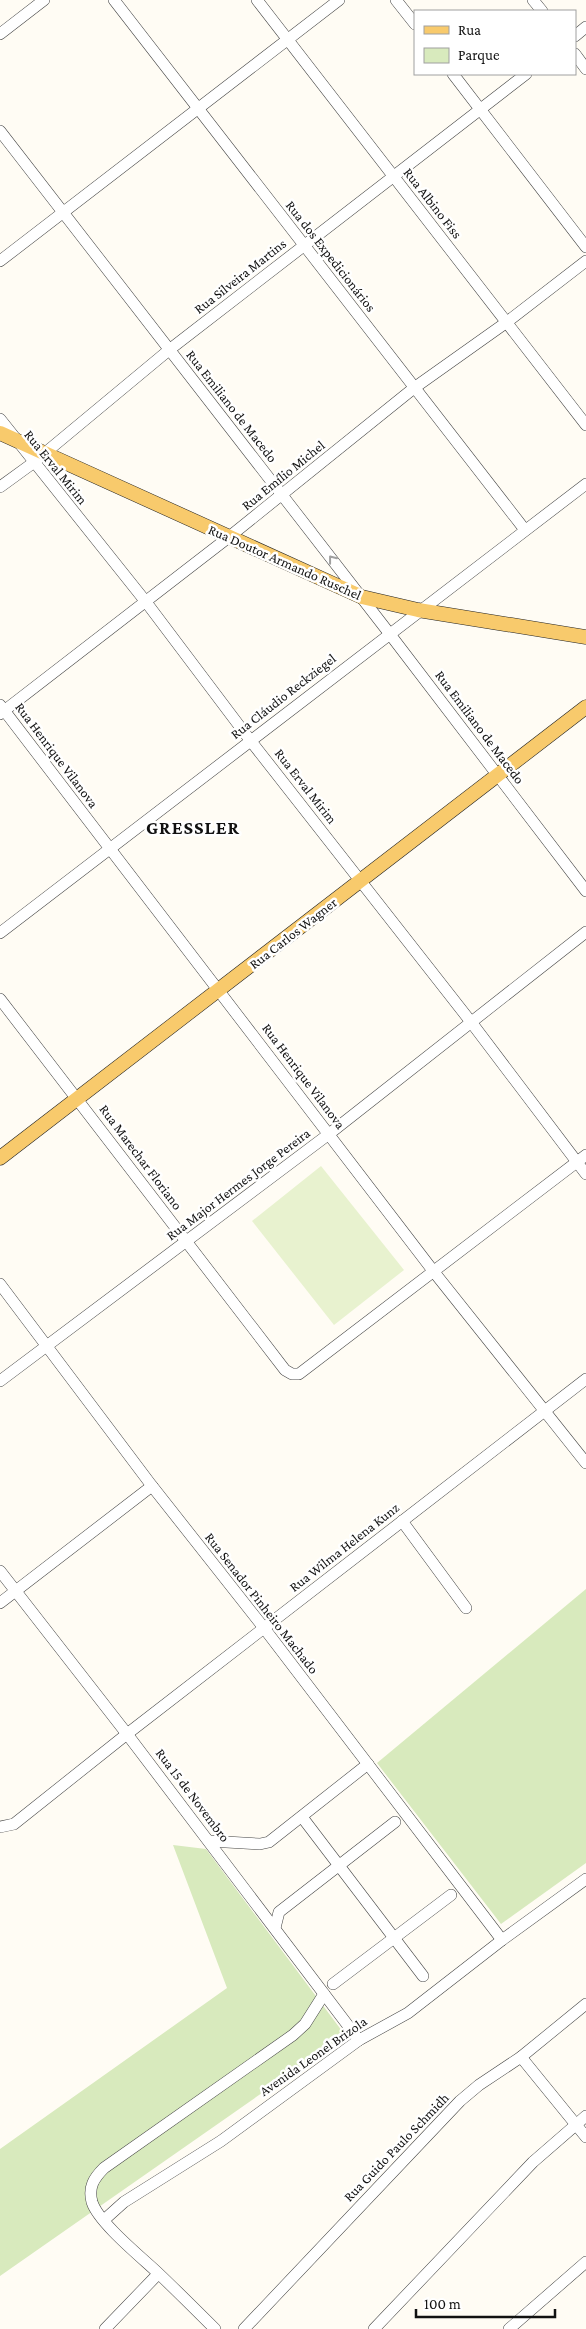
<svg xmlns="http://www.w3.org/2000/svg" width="586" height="2329" font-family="'Crimson Pro',serif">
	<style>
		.green { fill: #d8eabd }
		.pitch { fill: #e8f2cf }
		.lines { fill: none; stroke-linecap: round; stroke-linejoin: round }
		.minor-casing { stroke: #444; stroke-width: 12 }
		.major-casing { stroke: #222; stroke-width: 15 }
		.minor { stroke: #fff; stroke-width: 11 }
		.major { stroke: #f8ca6c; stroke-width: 14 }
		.oneway { stroke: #a0a0a0 }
		.labels { text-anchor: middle; stroke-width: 5; stroke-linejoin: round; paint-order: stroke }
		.street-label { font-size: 14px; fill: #111; stroke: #fff }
		.district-label { font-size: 19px; font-weight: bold; letter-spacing: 1px; fill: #111; stroke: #fff }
	</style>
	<rect width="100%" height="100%" fill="#fffcf4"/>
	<!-- green -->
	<g class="green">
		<path d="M586,1589V1863L501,1924L377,1763Z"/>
		<path d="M173,1845L206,1849L345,2035L0,2276V2149L227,1988Z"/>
	</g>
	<!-- pitch -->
	<path class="pitch" d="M321,1166L404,1270L334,1325L252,1221Z"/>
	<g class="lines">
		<!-- minor casing -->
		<g class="minor-casing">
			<g id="minor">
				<path d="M114,0L525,530"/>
				<path d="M257,0L586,425"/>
				<path d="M396,0L415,24"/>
				<path d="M533,0L542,11"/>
				<path d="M0,34L44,0"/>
				<path d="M575,36L586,27"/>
				<path d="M575,54L586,69"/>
				<path d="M453,74L586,247"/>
				<path d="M0,131L389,633L586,891"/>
				<path d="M0,261L339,0"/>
				<path d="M0,419L146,602L250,740L471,1022L586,1174"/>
				<path d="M0,487L33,463L169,350L526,74"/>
				<path d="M0,705L434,1272L586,1463"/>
				<path d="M0,714L229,537L414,388L507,322L586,261"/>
				<path d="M0,933L586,484"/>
				<path d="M0,999L285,1370L292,1374H299L586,1155"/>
				<path d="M0,1284L152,1486L264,1628L502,1940"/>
				<path d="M0,1381L329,1134L586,932"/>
				<path d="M402,1521L466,1608"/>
				<path d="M0,1571L127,1734L359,2040"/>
				<path d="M0,1603L152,1486"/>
				<path d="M302,1817L423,1976"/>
				<path d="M0,1827L14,1824L127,1734L586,1379"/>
				<path d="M209,1841L260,1844L269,1842L368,1764"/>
				<path d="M275,1928L279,1912L395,1822"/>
				<path d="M333,1984L451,1895"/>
				<path d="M521,2057L586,2137"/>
				<path d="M104,2220L124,2202L221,2141L359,2040L408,2013L502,1940L586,1879"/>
				<path d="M105,2329L158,2274"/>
				<path d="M215,2329C196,2310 177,2291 157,2272C141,2257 98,2222 92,2202C88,2187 94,2178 104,2168L293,2035L305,2024L324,1994"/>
				<path d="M244,2329L460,2101L479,2085L521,2057L586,2004"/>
				<path d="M374,2329L533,2162L586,2116"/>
				<path d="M509,2329L586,2262"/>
			</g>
		</g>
		<!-- major casing -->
		<g class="major-casing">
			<g id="major">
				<path d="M0,433L362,597L418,610L586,637"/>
				<path d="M0,1158L586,707"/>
			</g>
		</g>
		<!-- minor -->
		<use href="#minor" class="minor"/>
		<!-- major -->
		<use href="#major" class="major"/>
	</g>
	<!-- one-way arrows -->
	<defs><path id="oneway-chevron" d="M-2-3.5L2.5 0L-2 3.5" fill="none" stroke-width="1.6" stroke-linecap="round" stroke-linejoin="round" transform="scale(1.25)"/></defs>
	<use class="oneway" href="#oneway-chevron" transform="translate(332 559) rotate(-128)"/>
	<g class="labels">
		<!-- street labels -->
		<g class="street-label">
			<text transform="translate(433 203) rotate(52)" y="5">Rua Albino Fiss</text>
			<text transform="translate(331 256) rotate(52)" y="5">Rua dos Expedicionários</text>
			<text transform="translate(240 276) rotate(-38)" y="5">Rua Silveira Martins</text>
			<text transform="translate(232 406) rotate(52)" y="5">Rua Emiliano de Macedo</text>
			<text transform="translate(56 467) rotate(51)" y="5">Rua Erval Mirim</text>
			<text transform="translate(283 475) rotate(-39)" y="5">Rua Emílio Michel</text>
			<text transform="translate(285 562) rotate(24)" y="5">Rua Doutor Armando Ruschel</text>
			<text transform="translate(283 696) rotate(-38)" y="5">Rua Cláudio Reckziegel</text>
			<text transform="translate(480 727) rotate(53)" y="5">Rua Emiliano de Macedo</text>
			<text transform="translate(57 755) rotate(53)" y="5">Rua Henrique Vilanova</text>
			<text transform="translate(306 786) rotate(52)" y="5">Rua Erval Mirim</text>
			<text transform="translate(293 933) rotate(-38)" y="5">Rua Carlos Wagner</text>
			<text transform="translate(304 1076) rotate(53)" y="5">Rua Henrique Vilanova</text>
			<text transform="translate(141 1157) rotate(53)" y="5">Rua Marechar Floriano</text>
			<text transform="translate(238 1184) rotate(-37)" y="5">Rua Major Hermes Jorge Pereira</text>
			<text transform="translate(344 1547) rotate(-38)" y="5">Rua Wilma Helena Kunz</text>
			<text transform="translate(262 1603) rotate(52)" y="5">Rua Senador Pinheiro Machado</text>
			<text transform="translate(193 1795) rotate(53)" y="5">Rua 15 de Novembro</text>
			<text transform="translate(313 2056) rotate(-35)" y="5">Avenida Leonel Brizola</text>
			<text transform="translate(396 2147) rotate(-46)" y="5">Rua Guido Paulo Schmidh</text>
		</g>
		<!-- district labels -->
		<g class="district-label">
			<text x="193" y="834">GRESSLER</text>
		</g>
	</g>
	<!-- legend -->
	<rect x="414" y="10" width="162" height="65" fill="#ffffff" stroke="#a0a0a0"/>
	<rect x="424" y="26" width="25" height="8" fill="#f8ca6c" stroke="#a0a0a0"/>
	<text x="458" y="35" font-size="15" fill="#111111">Rua</text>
	<rect x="424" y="48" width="25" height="15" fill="#d8eabd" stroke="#a0a0a0"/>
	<text x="458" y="60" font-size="15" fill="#111111">Parque</text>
	<!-- scale -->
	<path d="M416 2309v8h139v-8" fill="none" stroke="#111111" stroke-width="2.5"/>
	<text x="424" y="2309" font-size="15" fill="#111111" stroke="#ffffff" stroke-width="4" paint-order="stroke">100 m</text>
</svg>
